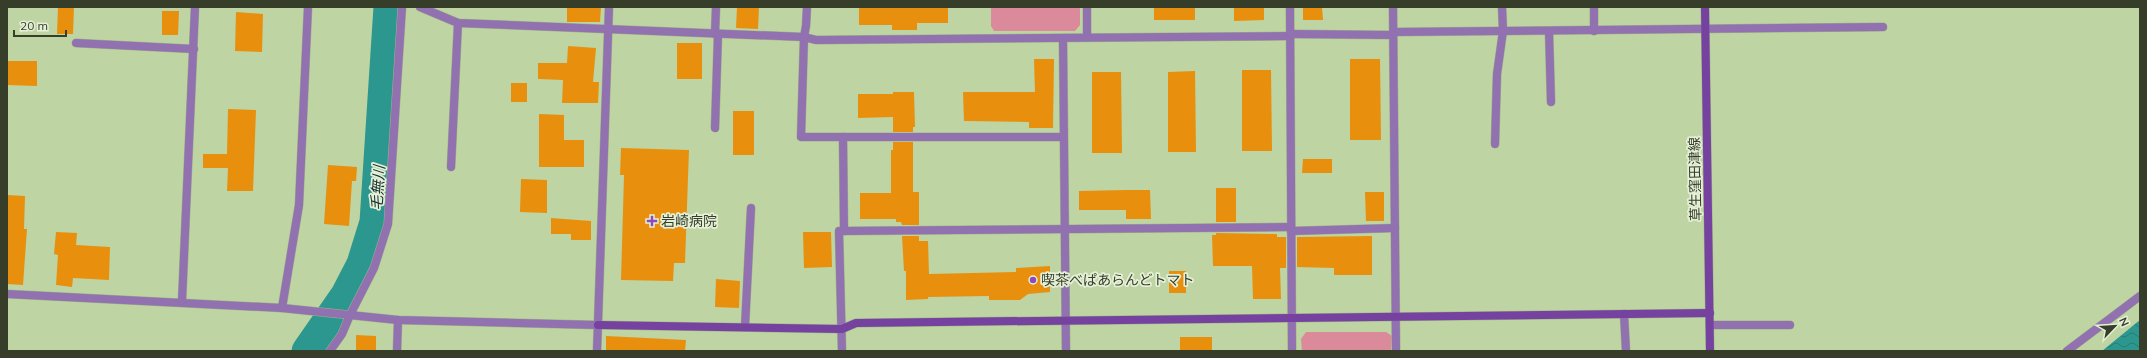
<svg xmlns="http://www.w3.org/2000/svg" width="2147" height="358" font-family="Mulish,'Noto Sans JP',sans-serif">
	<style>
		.park { fill: #da8a9a }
		.water { fill: url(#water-waves) }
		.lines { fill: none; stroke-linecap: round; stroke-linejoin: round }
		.river { stroke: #2c978e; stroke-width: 31 }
		.building { fill: #e8900d }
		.street-casing { stroke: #a0b388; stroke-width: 9 }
		.secondary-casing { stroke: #a0b388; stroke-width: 9 }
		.street { stroke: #9171b0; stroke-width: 8 }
		.secondary { stroke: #75429f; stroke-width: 8 }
		.poi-dot { fill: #8b4bc0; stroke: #e5f0d7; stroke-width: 1.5 }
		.labels { text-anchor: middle; stroke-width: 3.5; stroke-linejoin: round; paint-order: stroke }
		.street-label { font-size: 14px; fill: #363e2a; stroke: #e5f0d7 }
		.poi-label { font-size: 14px; fill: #363e2a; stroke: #e5f0d7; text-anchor: start }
		.water-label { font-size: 15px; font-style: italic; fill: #143330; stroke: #e5f0d7 }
	</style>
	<defs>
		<pattern id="water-waves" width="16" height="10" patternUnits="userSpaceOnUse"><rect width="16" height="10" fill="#2c978e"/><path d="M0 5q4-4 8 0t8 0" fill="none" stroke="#267d74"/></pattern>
	</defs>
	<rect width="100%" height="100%" fill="#bed4a2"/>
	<!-- park -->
	<g class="park">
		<path d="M991,7H1080V25L1075,31H994L991,26Z"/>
		<path d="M1306,332H1386L1392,336L1391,351H1302L1301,339Z"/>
	</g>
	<!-- water -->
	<path class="water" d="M2140,320V351H2102L2135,324Z"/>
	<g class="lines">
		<!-- river -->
		<path class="river" d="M307,351L346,295L362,264L375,222L389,7"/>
	</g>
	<!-- building -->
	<g class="building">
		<path d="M58,7H74L73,34H57Z"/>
		<path d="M567,7H601L600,22H567Z"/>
		<path d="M737,7H759L758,29L736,28Z"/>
		<path d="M859,7H948V23H917V30H892V25H859Z"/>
		<rect x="1154" y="7" width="41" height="13"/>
		<path d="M1234,7H1264V20L1234,21Z"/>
		<path d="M1303,7H1322L1323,20H1303Z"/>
		<path d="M162,11H179L178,35H162Z"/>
		<path d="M236,12L263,14L262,52L235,51Z"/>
		<rect x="677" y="43" width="25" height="36"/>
		<path d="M568,46L596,48L593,82H599L598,103H562L563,80L538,79V63H567Z"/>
		<path d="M1034,59H1054L1053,128H1029V122L964,121L963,92H1035Z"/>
		<path d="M1350,59H1380L1381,140H1350Z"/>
		<path d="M7,61H37V86L7,85Z"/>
		<path d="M1242,70H1271L1272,151H1242Z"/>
		<path d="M1195,71L1196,152H1168V72Z"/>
		<path d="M1092,72H1121L1122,153H1092Z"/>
		<rect x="511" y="83" width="16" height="19"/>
		<path d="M893,92H914L915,127H913V132H893V117L858,118V94H893Z"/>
		<path d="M228,109L256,110L253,191H227L228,168H203V154H227Z"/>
		<rect x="733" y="111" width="21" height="44"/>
		<path d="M539,114L564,115V140H584V167H539Z"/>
		<path d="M893,142H913V192H919V225H902L901,222H896V219H860V193H891V150H893Z"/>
		<path d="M621,148L689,150L685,263H674L673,281L621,280L624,175H620Z"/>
		<path d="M1303,159H1332V173H1302Z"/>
		<path d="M328,165L357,167L356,181H352L349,226L324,224Z"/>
		<path d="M521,179L547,180V213L520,212Z"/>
		<rect x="1216" y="188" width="20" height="34"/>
		<path d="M1126,190H1150L1151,219H1126V210H1079V191Z"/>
		<path d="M1365,192H1384V221H1366Z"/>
		<path d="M7,195L25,196L24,229H27L23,285L7,284Z"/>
		<path d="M551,218L591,221V240H571V234H551Z"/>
		<path d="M56,232L77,233L76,245L110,247L109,280L73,278L72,287L56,285L58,255L54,254Z"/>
		<path d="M803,232H831L832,267L804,268Z"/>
		<path d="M1216,233L1277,234V237H1286V268H1280L1281,299H1253L1252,266H1213L1212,235H1216Z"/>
		<path d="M902,236H919V241H928L929,274L1016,272V268L1050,266V292L1028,294L1020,300H989V296L928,297V299L906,300V271H904Z"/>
		<path d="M1372,236V275H1334V268L1297,267V237Z"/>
		<rect x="1169" y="271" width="17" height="22"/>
		<path d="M716,279L740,281L739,308L715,307Z"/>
		<path d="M356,335L376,336V351H356Z"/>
		<path d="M606,336L686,340L685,351H606Z"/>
		<rect x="1180" y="337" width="32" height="14"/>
	</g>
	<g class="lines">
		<!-- street casing -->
		<g class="street-casing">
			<g id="street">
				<path d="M420,7L458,23L804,37L816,40L1291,36"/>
				<path d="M807,7L806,26L804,37L801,137H1063"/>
				<path d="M1087,7V37"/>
				<path d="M1290,7L1292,351"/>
				<path d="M1393,7L1396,351"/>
				<path d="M1594,7V31"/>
				<path d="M1549,31L1551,102"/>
				<path d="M1393,32L1883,27"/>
				<path d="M715,34L716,7"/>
				<path d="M1291,34L1393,35"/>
				<path d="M1063,39L1066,351"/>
				<path d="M76,43L194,49"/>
				<path d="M715,128L718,34"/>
				<path d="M843,137L844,231"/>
				<path d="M1495,144L1497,74L1503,31L1502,7"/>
				<path d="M451,167L458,23"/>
				<path d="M1291,231L1395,228"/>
				<path d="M7,294L282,308L398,320L598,325"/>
				<path d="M182,301L195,7"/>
				<path d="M282,308L299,205L308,7"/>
				<path d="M1624,314L1626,351"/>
				<path d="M1710,325H1790"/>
				<path d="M745,327L751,208"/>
				<path d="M330,351L342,334L350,315L374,268L388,224L402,7"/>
				<path d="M397,351L398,320"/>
				<path d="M597,351L609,7"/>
				<path d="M842,351L839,231L1291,227"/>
				<path d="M2067,351L2140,296"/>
			</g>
		</g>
		<!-- secondary casing -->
		<g class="secondary-casing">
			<g id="secondary">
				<path d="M1705,7L1710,351"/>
				<path d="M598,325L842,329L856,323L1710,313"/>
			</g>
		</g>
		<!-- street -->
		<use href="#street" class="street"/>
		<!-- secondary -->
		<use href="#secondary" class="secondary"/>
	</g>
	<!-- markers -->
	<g class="poi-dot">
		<path d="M650 215h4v4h4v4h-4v4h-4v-4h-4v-4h4z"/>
		<circle cx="1033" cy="280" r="4"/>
	</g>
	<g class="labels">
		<!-- street labels -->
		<g class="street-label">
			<text transform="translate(1695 179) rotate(-91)" y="5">草生窪田津線</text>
		</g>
		<!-- poi labels -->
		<g class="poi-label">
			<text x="661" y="226">岩崎病院</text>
			<text x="1041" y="285">喫茶べぱあらんどトマト</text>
		</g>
		<!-- water labels -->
		<g class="water-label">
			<text transform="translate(378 188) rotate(-86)" y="5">毛無川</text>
		</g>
	</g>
	<!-- border -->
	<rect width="2147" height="358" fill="none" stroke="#363e2a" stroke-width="16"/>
	<!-- north arrow -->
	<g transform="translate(2115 326) rotate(65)" stroke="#e5f0d7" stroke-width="3" paint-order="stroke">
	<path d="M0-3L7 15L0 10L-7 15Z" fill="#363e2a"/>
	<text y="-6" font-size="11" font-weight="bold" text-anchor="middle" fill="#363e2a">N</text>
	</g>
	<!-- scale -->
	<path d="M14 30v6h52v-6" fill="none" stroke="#363e2a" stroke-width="2"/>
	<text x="20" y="30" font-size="12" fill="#363e2a" stroke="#e5f0d7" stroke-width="3" paint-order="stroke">20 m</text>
</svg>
